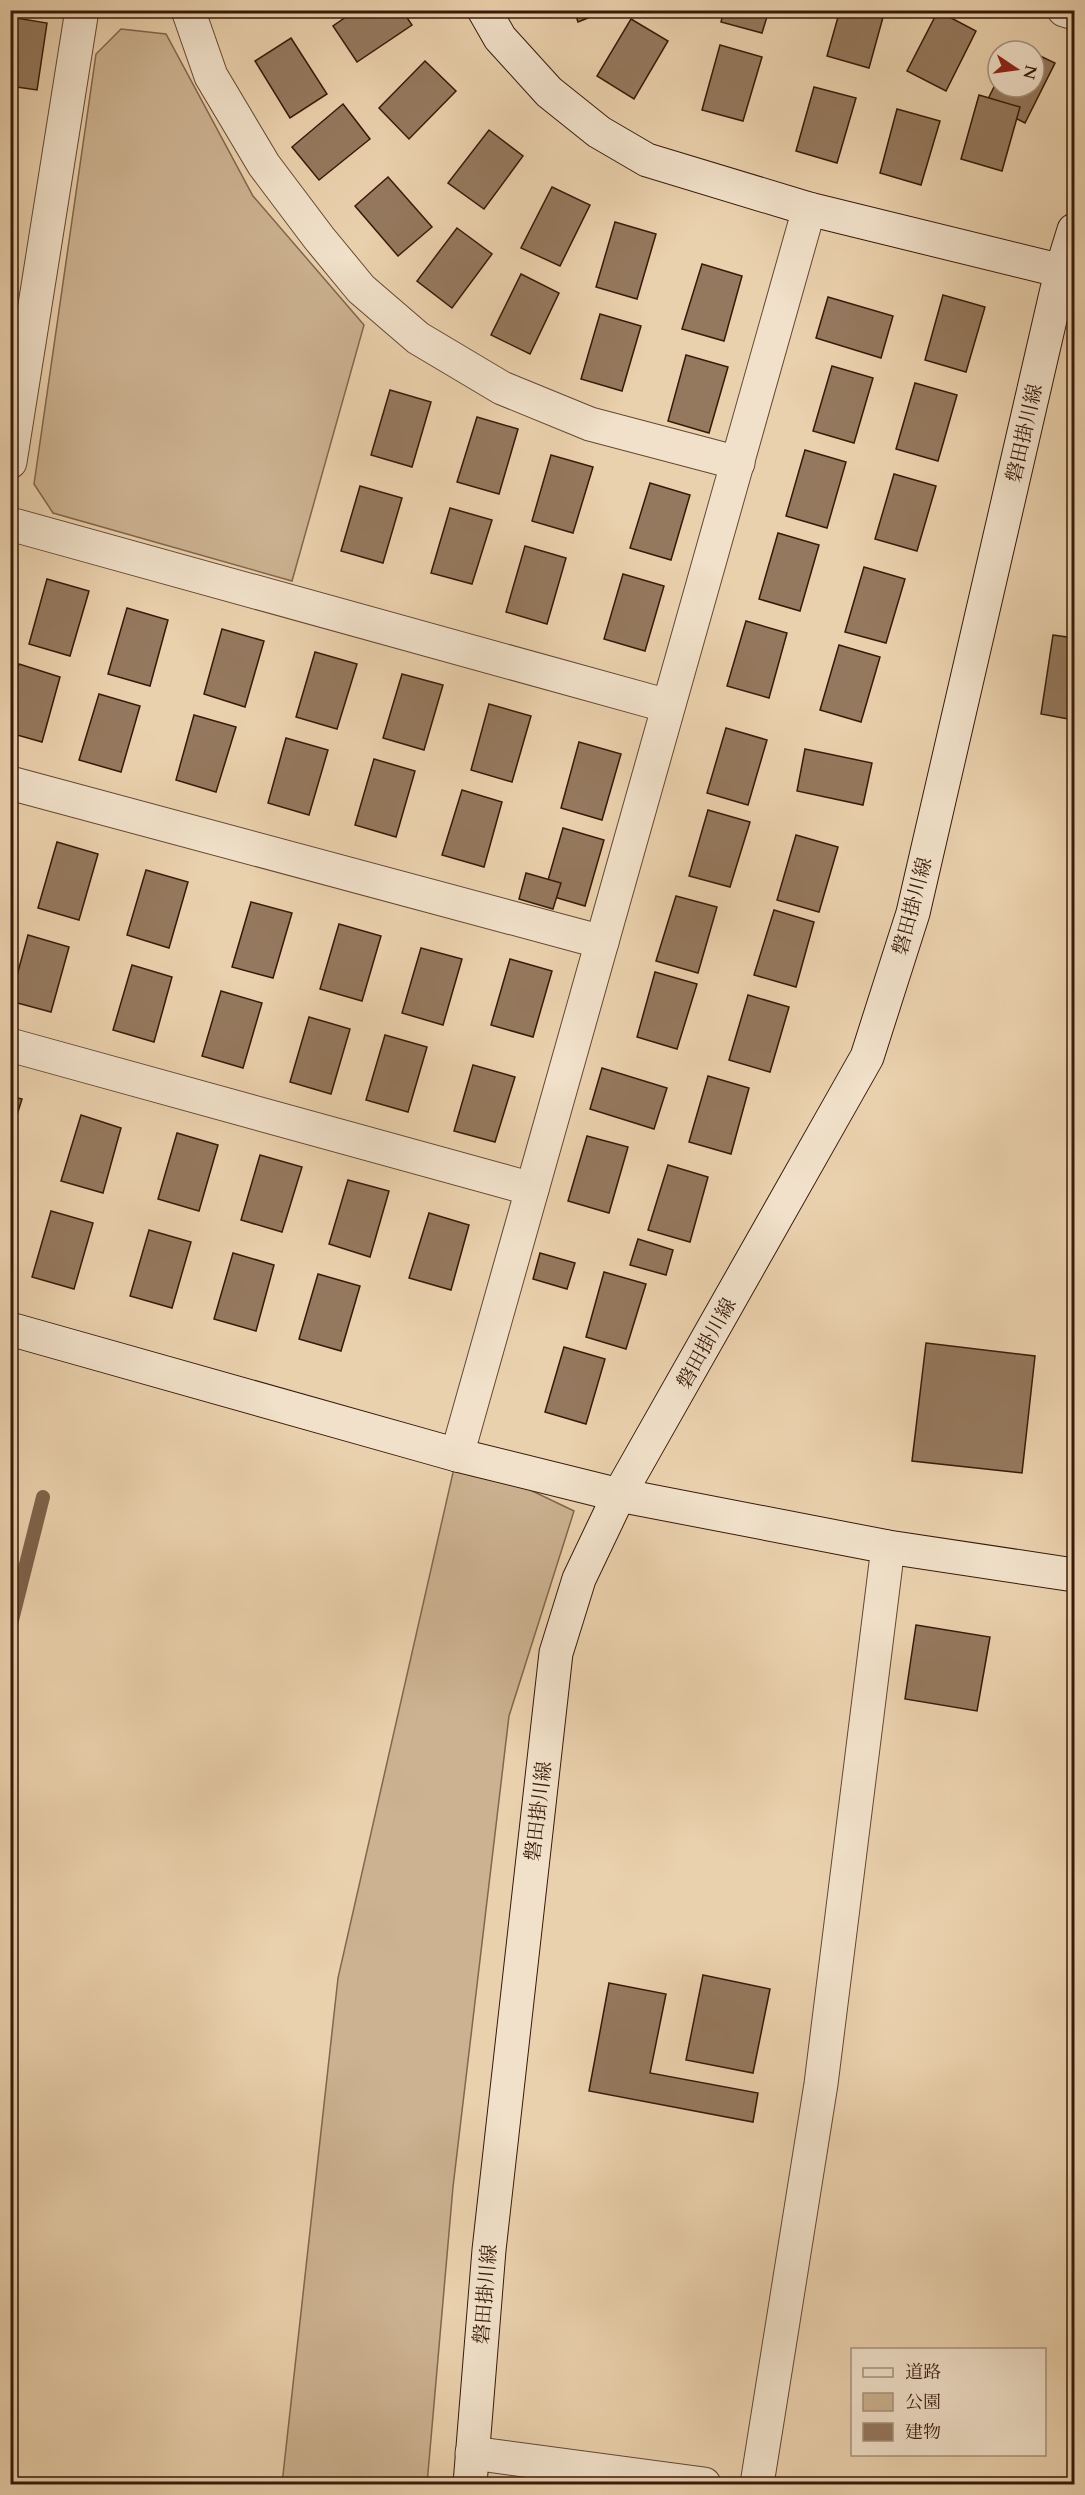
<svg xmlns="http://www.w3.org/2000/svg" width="1085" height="2495" font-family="Cardo,'Noto Serif JP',serif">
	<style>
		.green { fill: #ccb291; stroke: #82664d; stroke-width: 1.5 }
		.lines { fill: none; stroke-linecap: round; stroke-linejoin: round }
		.stream { stroke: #7e624a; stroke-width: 14 }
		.building { fill: #95795e; stroke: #381909; stroke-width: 1.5 }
		.street-casing { stroke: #644732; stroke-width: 35 }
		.secondary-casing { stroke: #381909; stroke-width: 35 }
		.street { stroke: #f1e1ca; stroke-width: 33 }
		.secondary { stroke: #f1e1ca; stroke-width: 33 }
		.labels { text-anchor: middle; stroke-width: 4.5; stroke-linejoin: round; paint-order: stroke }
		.street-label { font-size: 20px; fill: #381909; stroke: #f1e1ca }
	</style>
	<rect width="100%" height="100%" fill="#ead1ad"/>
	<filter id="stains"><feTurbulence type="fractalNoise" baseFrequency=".00333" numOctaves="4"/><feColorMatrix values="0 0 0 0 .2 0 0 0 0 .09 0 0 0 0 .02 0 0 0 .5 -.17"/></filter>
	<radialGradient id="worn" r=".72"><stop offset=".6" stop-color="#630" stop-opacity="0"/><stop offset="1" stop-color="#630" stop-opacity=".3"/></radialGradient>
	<!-- green -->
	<g class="green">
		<path d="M121,29L166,34L253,196L364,325L292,581L53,513L34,484L96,54Z"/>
		<path d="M457,1455L574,1511L509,1716L453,2187L427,2484H282L338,1978Z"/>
	</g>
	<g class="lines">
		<!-- stream -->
		<path class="stream" d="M10,1628L43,1497"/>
	</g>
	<!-- building -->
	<g class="building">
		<path d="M356,10H402L412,25L357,62L333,26Z"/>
		<path d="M574,10H608L578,22Z"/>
		<path d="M724,10H769L762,33L721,22Z"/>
		<path d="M840,10H885L869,68L827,56Z"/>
		<path d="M938,11L976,31L946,91L907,71Z"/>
		<path d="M10,17L47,23L37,90L10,86Z"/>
		<path d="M631,19L668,41L634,99L597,76Z"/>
		<path d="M291,38L327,94L290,118L255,61Z"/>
		<path d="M1016,44L1031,51H1013Z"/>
		<path d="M720,45L762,57L743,121L702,110Z"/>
		<path d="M1034,53L1055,63L1025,123L986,103L998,79V87H1034Z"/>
		<path d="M425,61L456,91L409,139L379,108Z"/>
		<path d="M814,87L856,98L837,163L796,151Z"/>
		<path d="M979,95L1020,107L1002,171L961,159Z"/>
		<path d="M343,104L370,139L319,180L292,147Z"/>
		<path d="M897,109L940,121L921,185L880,173Z"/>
		<path d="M10,127L16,128L10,161Z"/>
		<path d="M489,130L523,156L484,209L448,183Z"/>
		<path d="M388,177L432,227L398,256L355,206Z"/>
		<path d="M552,187L590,205L560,266L521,248Z"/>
		<path d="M615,222L656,234L637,299L596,287Z"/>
		<path d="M457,228L492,254L452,308L417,281Z"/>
		<path d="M702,264L742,276L724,341L682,329Z"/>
		<path d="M521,274L559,293L530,354L491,335Z"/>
		<path d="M943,295L985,307L966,372L925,360Z"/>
		<path d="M828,297L893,316L881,358L816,338Z"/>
		<path d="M600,314L641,326L622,391L581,379Z"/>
		<path d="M686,355L728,367L709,433L668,421Z"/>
		<path d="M832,366L873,378L854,443L813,431Z"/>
		<path d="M915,383L957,395L938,461L896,449Z"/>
		<path d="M390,390L431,402L412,467L371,455Z"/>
		<path d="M477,417L518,429L499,494L457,482Z"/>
		<path d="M805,450L846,462L827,528L786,516Z"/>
		<path d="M551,455L593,467L573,533L532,521Z"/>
		<path d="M894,474L936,486L917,551L875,539Z"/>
		<path d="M650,483L690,495L671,560L630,548Z"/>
		<path d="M360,486L402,498L383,563L341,551Z"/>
		<path d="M450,508L492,520L472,584L431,573Z"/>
		<path d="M778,533L819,545L800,611L759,599Z"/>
		<path d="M525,546L566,558L547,624L506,612Z"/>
		<path d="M864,567L905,579L886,643L845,632Z"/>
		<path d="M623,574L664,586L645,651L604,639Z"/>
		<path d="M47,579L89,591L70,656L29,644Z"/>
		<path d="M127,608L168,620L150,686L108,674Z"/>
		<path d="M746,621L787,633L769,698L727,686Z"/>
		<path d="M222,629L264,641L245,707L204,694Z"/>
		<path d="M1053,635L1074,638V720L1041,714Z"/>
		<path d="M839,645L880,657L861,722L820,710Z"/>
		<path d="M315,652L357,664L337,729L296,717Z"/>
		<path d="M19,664L60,677L42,742L10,733V694Z"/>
		<path d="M402,674L443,685L424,750L383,738Z"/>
		<path d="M99,694L140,706L121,772L79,760Z"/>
		<path d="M489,704L531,716L512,782L471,770Z"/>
		<path d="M194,715L236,727L216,792L176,780Z"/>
		<path d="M726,728L767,740L748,805L707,793Z"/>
		<path d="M286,738L328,750L309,815L268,803Z"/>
		<path d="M579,742L621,754L602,820L561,808Z"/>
		<path d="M805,749L872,763L863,805L797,791Z"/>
		<path d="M374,759L415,771L396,837L355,825Z"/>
		<path d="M462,790L502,802L484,867L442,855Z"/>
		<path d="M708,810L750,822L730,887L689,876Z"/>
		<path d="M563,828L604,840L585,906L544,894Z"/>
		<path d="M796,835L838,847L819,912L777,900Z"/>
		<path d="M57,842L98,854L79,920L38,908Z"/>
		<path d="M146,870L188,882L169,948L127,935Z"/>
		<path d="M526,873L561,883L553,909L519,899Z"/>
		<path d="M676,896L717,907L698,973L656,961Z"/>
		<path d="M251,902L292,913L273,978L232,967Z"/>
		<path d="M774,910L814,922L796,987L754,975Z"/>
		<path d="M339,924L381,936L362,1001L320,989Z"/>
		<path d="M28,935L69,947L51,1012L10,1001Z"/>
		<path d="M421,948L462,959L443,1025L402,1013Z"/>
		<path d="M510,959L552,971L533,1037L491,1025Z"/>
		<path d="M132,965L172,977L154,1042L113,1030Z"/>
		<path d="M655,972L697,984L677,1049L637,1037Z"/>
		<path d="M221,991L262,1003L243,1068L202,1056Z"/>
		<path d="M748,995L789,1007L770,1072L729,1060Z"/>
		<path d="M309,1017L350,1029L331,1094L290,1082Z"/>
		<path d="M385,1035L427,1047L408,1112L366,1100Z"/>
		<path d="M473,1065L515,1077L495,1142L454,1131Z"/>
		<path d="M602,1068L667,1088L654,1129L590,1109Z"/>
		<path d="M708,1076L749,1088L731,1154L689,1142Z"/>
		<path d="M10,1096L22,1099L10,1137Z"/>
		<path d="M81,1115L121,1128L103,1193L61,1181Z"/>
		<path d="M177,1133L218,1145L199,1211L158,1199Z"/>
		<path d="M587,1136L628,1147L609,1213L568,1201Z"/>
		<path d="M260,1155L302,1167L282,1232L241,1220Z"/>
		<path d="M668,1165L708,1177L690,1242L648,1230Z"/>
		<path d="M348,1180L389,1191L370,1257L329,1244Z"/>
		<path d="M51,1211L93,1223L74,1289L32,1277Z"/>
		<path d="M429,1213L469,1225L451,1290L409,1278Z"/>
		<path d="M149,1230L191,1242L172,1308L130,1296Z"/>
		<path d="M638,1239L673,1250L666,1275L630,1265Z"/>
		<path d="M233,1253L274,1265L256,1331L214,1319Z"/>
		<path d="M540,1253L575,1263L567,1289L533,1279Z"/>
		<path d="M604,1272L646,1284L626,1349L586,1337Z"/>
		<path d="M318,1274L360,1286L341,1351L299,1339Z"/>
		<path d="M926,1343L1035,1356L1022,1473L912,1461Z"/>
		<path d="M564,1347L605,1359L586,1424L545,1412Z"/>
		<path d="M916,1625L990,1637L977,1711L905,1699Z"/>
		<path d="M703,1975L770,1989L753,2073L686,2060Z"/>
		<path d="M609,1983L666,1994L650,2073L758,2093L753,2122L589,2091Z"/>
	</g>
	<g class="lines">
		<!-- street casing -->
		<g class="street-casing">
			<g id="street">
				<path d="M188,10L211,76L264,165L319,238L361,289L418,338L502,388L590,424L738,463"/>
				<path d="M1064,10L1074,13"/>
				<path d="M10,462L82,10"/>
				<path d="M10,524L668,706"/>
				<path d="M10,783L602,942"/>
				<path d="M10,1045L532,1189"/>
				<path d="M457,1455L809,209"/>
				<path d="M472,2453L704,2484"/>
				<path d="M757,2484L821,2084L888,1547"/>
			</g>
		</g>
		<!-- secondary casing -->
		<g class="secondary-casing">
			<g id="secondary">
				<path d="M484,10L500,38L549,92L599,132L647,160L809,209L1074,274"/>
				<path d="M10,1329L457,1455L619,1495L888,1547L1074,1575"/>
				<path d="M470,2484L489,2250L556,1653L579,1579L619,1495L867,1057L913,913L1061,272L1074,230"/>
			</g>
		</g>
		<!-- street -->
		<use href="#street" class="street"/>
		<!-- secondary -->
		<use href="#secondary" class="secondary"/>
	</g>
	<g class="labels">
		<!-- street labels -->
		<g class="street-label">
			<text transform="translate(1024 433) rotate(-77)" y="7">磐田掛川線</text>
			<text transform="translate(912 906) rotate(-75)" y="7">磐田掛川線</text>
			<text transform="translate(706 1343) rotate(-61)" y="7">磐田掛川線</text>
			<text transform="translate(538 1811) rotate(-83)" y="7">磐田掛川線</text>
			<text transform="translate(485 2294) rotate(-85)" y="7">磐田掛川線</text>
		</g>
	</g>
	<!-- margin -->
	<rect width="1085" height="2495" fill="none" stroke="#ead1ad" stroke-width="36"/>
	<rect x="12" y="12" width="1061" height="2471" fill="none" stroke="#381909" stroke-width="3"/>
	<rect x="18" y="18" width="1049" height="2459" fill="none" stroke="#381909" stroke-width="1.5"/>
	<!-- legend -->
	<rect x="851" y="2348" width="195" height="108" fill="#f1e1ca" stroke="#a7917d" stroke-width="1.5"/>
	<rect x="863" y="2368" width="30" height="9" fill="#f1e1ca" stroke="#a7917d" stroke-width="1.5"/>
	<text x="905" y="2378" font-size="18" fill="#381909">道路</text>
	<rect x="863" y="2393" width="30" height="18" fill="#ccb291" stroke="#a7917d" stroke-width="1.5"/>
	<text x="905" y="2408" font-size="18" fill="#381909">公園</text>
	<rect x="863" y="2423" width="30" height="18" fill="#95795e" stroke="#a7917d" stroke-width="1.5"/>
	<text x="905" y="2438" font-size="18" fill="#381909">建物</text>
	<!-- north arrow -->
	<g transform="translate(1016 69) rotate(103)"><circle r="28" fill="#f1e1ca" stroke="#a7917d" stroke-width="1.5"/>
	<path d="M0-4.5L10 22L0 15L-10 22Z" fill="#8f2418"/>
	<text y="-9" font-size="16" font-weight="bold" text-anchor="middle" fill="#381909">N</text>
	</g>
	<rect width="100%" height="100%" filter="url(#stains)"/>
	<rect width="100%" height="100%" fill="url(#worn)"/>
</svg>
